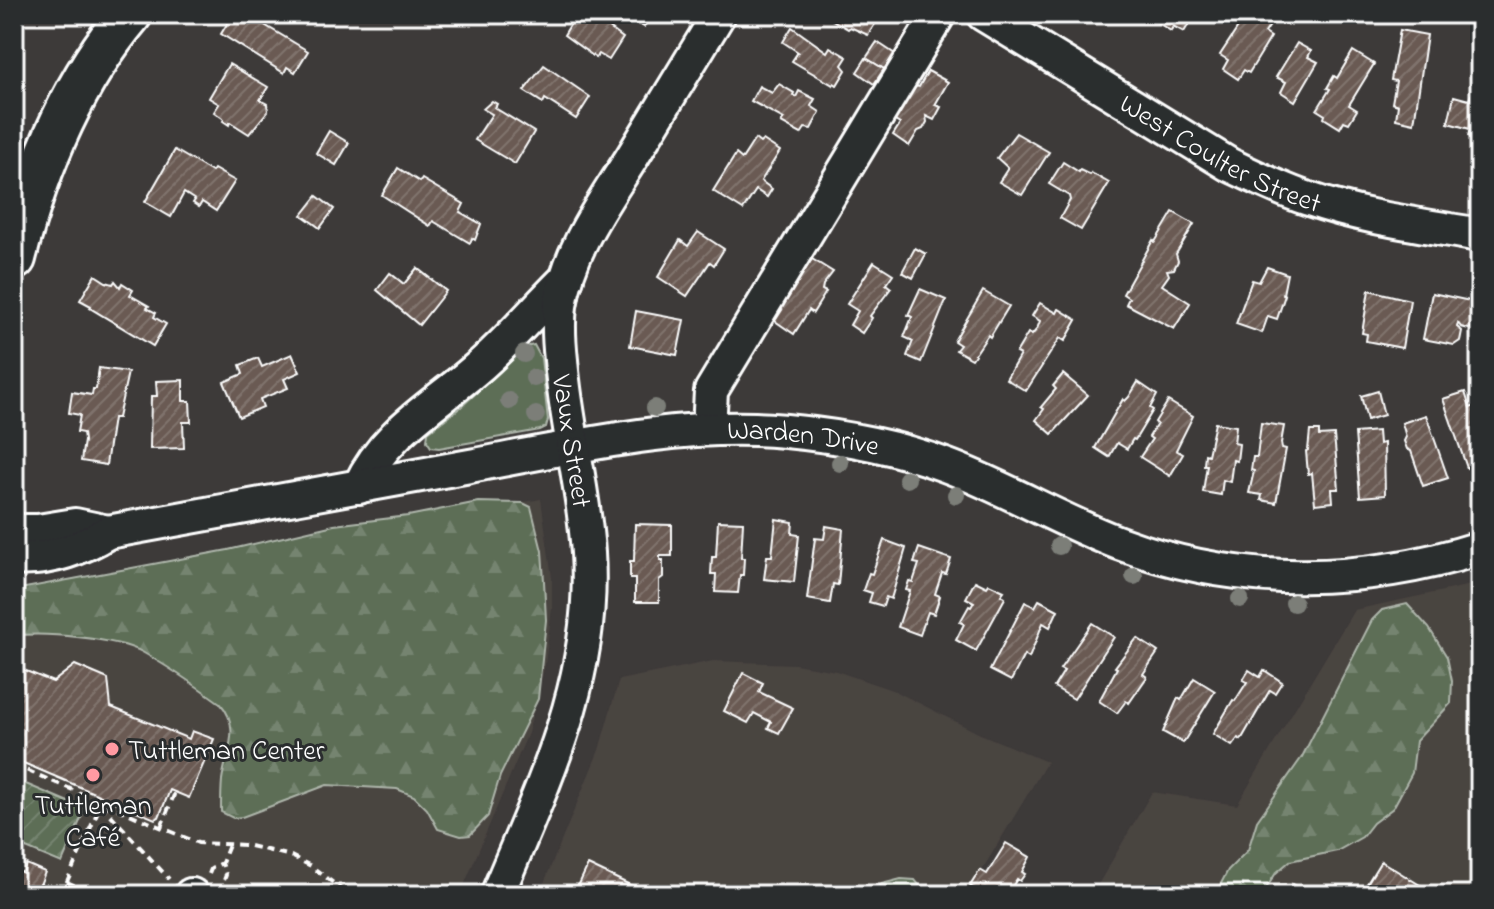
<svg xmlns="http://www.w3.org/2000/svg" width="1494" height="909" font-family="'Indie Flower',sans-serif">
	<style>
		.built { fill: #4a4441 }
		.forest { fill: url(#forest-firs); stroke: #aeb6ab; stroke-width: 2 }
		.park { fill: #5d6e57; stroke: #aeb6ab; stroke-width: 2 }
		.garden { fill: url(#garden-furrows); stroke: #aeb6ab; stroke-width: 2 }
		.building { fill: url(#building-hatch); stroke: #fff; stroke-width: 2 }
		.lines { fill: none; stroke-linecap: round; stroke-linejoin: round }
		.minor-casing { stroke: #fff; stroke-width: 38 }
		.major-casing { stroke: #fff; stroke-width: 48 }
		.path { stroke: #fff; stroke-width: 4; stroke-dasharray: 8 6; stroke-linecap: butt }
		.minor { stroke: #2a2d2e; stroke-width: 32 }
		.major { stroke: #2a2d2e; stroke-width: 42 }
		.tree { fill: #7b7e78 }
		.poi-dot { fill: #ff9aa2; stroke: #2a2d2e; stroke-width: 3 }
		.labels { text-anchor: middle; stroke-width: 6; stroke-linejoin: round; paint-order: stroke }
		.street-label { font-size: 28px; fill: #fff; stroke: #2a2d2e }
		.poi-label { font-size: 28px; fill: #fff; stroke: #2a2d2e; text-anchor: start }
	</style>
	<defs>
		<pattern id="forest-firs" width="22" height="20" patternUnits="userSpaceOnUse" patternTransform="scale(2)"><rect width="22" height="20" fill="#5d6e57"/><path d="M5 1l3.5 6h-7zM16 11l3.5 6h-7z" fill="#758470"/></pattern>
		<pattern id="garden-furrows" width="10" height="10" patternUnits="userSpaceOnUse" patternTransform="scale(2)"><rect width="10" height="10" fill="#5d6e57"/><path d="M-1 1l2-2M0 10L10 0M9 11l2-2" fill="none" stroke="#758470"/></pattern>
		<pattern id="building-hatch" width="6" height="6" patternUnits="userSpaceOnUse" patternTransform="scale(2)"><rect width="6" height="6" fill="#6a5a53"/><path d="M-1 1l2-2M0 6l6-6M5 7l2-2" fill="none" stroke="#80736d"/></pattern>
	</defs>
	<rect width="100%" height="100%" fill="#3d3a39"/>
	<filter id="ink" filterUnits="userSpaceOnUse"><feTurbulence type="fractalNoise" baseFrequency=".0125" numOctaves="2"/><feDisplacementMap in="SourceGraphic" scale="16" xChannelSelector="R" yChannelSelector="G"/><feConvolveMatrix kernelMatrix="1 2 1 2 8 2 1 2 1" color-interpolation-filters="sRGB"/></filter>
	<g filter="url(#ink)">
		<!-- built -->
		<g class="built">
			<path d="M541,499L552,578V608L545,665L528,733L460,895H14V601L111,577Z"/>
			<path d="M1480,583V895H1092L1152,792L1237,805L1354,610Z"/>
			<path d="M713,661L795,664L836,671L895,691L978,733L1047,762L967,895H539L599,750L619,680Z"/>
		</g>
		<!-- forest -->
		<g class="forest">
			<path d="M478,502L523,503L531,507L542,551L544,581L546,620L538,699L500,776L488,816L470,835L461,836L438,829L427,809L414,796L397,789L327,785L242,817L233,818L221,812C221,802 221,791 222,780C226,752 242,728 220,703C195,685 169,667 142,652C116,638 43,632 14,636V590L228,550L334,525L408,516Z"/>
			<path d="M1407,604L1429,628L1447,657L1452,681L1451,703L1416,741L1412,773L1393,808L1373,823L1362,837L1337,851L1290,861L1276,873L1262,895H1215L1228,870L1248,850L1257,821L1302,757L1372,620L1382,610Z"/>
			<path d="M901,879L915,880L927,895H865L882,884Z"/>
		</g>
		<!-- park -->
		<path class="park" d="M534,345L541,358L548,420L546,427L540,430L439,448L431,447L427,441L428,432L461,407L526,347Z"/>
		<!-- garden -->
		<path class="garden" d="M14,779L85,809L62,863L14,843Z"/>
		<!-- building -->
		<g class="building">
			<path d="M233,14H246L308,51L295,72L287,67L284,73L221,34Z"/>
			<path d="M590,14L623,38L609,60L599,54L596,58L564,35L573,20L565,14Z"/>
			<path d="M619,14H652L644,27Z"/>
			<path d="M816,14H869L877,21L868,35L850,27L848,29L824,15L822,18Z"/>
			<path d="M1152,14H1195L1184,32L1173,26L1171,31L1150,18Z"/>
			<path d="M1247,14L1276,16L1265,33L1271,37L1249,73L1244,70L1238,79L1223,69L1228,60L1220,55Z"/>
			<path d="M792,27L827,52L830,47L847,57L842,65L846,70L837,85L834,83L833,85L792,61L798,52L783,42Z"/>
			<path d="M1400,30L1427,35L1414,123L1396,119L1398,105L1392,103L1396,81L1391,80Z"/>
			<path d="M877,42L895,54L884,69L866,58Z"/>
			<path d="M1297,43L1311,51L1308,57L1318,62L1295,101L1281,92L1286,82L1276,77Z"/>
			<path d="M1353,51L1374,64L1349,105L1357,110L1349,123L1344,121L1340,128L1324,118L1325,115L1317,110L1330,89L1327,88L1334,76L1337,78Z"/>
			<path d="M866,58L884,69L874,84L857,72Z"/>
			<path d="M229,64L268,87L260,100L267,104L268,111L249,134L230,122L229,125L223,121L224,119L214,112L219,104L209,98Z"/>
			<path d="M544,65L590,97L576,119L545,99L543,103L524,91Z"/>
			<path d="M928,71L948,82L935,105L941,107L934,120L926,116L927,122L923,129L918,131L909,146L893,135L900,124L893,120L914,86L919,87Z"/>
			<path d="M779,84L794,93L793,95L796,97L799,91L815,99L811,106L820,112L811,129L805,128L801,134L781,123L784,119L751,101L759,86L772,93Z"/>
			<path d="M1471,95L1480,97V139L1468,136L1470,129L1448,123L1454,96L1469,100Z"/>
			<path d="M492,101L497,104L495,108L534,132L515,164L475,140L492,114L483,109Z"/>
			<path d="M329,131L349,143L336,165L316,153Z"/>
			<path d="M1016,133L1049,152L1022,195L999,182L1008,168L997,158Z"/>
			<path d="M755,139L760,143L763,140L780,151L761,181L772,189L767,197L756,190L743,210L713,191L736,154L742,159Z"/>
			<path d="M175,150L212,172L214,169L235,181L216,211L202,202L199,207L193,203L195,200L184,193L171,217L145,202Z"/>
			<path d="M1063,162L1079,172L1080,170L1090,175L1091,173L1109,183L1081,230L1060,218L1070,200L1069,196L1049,184Z"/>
			<path d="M398,168L420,182L422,179L464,204L460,212L481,224L475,240L472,238L470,243L433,221L430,226L382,195Z"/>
			<path d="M317,196L334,209L320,228L302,215Z"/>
			<path d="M1173,212L1194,224L1176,254L1178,261L1174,269L1167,270L1169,275L1162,285L1190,303L1174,329L1126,304L1129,298L1123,294L1153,240L1155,242Z"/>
			<path d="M698,232L724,249L714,265L710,262L687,296L658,277L680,240L688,246Z"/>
			<path d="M915,248L926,254L913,278L902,272Z"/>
			<path d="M812,259L833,272L823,285L822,290L826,292L813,313L809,310L794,334L775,321L782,310L780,309Z"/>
			<path d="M874,262L893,274L886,284L891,288L870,316L872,318L862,333L850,325L858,311L847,304Z"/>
			<path d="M1267,267L1287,274L1283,294L1285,295L1277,319L1268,316L1262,333L1236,324L1252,280L1259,282Z"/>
			<path d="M417,268L446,291L419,325L377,290L390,273L404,284Z"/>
			<path d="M95,275L106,282L113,284L115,281L120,287L122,283L133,290L130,295L149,306L147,308L156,313L154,317L166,324L153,346L90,308L91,306L80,300Z"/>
			<path d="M920,289L946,300L921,362L907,356L913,341L904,337L912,317L908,315Z"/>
			<path d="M1369,290L1410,300L1402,348L1366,341L1367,334L1362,333Z"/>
			<path d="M983,291L1009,306L990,337L988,335L972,359L956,350L960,345L954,341Z"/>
			<path d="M1432,293L1480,303V319H1476L1474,326L1469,329L1461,327L1458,323L1457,327L1462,331L1460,341L1454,345L1423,339Z"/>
			<path d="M1040,303L1057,313L1059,309L1077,320L1065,341L1060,338L1026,391L1006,379L1020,355L1016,353L1028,333L1032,335L1037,329L1040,321L1032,316Z"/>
			<path d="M636,311L684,320L677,355L630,346Z"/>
			<path d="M292,354L300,372L284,379L288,388L260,399L263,407L239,417L224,382L243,374L240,365L258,358L262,367Z"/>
			<path d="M99,368L128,372L118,418H113L106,465L81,461L84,441L83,433L77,432L80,415L69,413L72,392L92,395L93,389H96Z"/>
			<path d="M1063,374L1088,395L1052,434L1036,420L1044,409L1041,407L1056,389L1053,386Z"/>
			<path d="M183,380V401H190L191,422H183L184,448L150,449L151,396H157L156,381Z"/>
			<path d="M1138,382L1157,395L1150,408L1153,410L1135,440L1133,439L1127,449L1117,443L1109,457L1095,448L1123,399L1125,401L1129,397Z"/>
			<path d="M1378,391L1384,415L1367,420L1361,396Z"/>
			<path d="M1465,392L1470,408L1475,406L1480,420V464L1467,468L1443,399Z"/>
			<path d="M1168,401L1193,416L1176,450L1183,454L1170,476L1140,457L1152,439L1149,437L1157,424L1155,422Z"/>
			<path d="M1426,415L1448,478L1423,486L1411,451L1407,449L1404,441L1406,437L1402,423Z"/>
			<path d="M1215,423L1236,426L1234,443L1239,444L1237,461L1233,460L1230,482L1223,480L1221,495L1203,492L1207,465H1204L1205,454L1208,455Z"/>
			<path d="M1261,423L1284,426L1281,443L1282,448L1286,449L1276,503L1261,500L1262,495L1249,493L1254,471L1251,470L1253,457H1257Z"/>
			<path d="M1310,431H1319V436L1334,435L1339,489H1332L1333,502L1315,504L1312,473L1308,474L1306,451L1308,450Z"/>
			<path d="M1378,431L1379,444L1384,443L1385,495L1360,497L1355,433Z"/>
			<path d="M776,519L793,522L792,534L799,535L794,582L764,579L767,556H772Z"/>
			<path d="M718,521L743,522L741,558H744L743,575H740L738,593L715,592L716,574H711L712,557H716Z"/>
			<path d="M635,524L672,525V556H660V560H663V577L659,580V602H635V579H630V561H634Z"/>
			<path d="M826,526L843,529L838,585L833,584L830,603L807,599L815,538L824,539Z"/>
			<path d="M884,540L906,548L891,599L886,597L883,606L869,602L872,593L863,590L869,573L872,574Z"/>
			<path d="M919,548L951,559L946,574L942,573L935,594L940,596L934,614L928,612L920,635L898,627L910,591L906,590L909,581L913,582L919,564L914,563Z"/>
			<path d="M975,581L987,587L989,584L1004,591L1001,595L1005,598L976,651L956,640L964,624L960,622L969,606L971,607L974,602L966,598Z"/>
			<path d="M1039,600L1058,610L1050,627L1043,623L1029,658L1024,655L1011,681L990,670L1025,602L1035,607Z"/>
			<path d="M1092,623L1114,637L1074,699L1054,687L1064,671L1060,669Z"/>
			<path d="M1137,638L1158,652L1143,674L1147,677L1129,703L1126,701L1117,713L1099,701L1117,668L1115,667Z"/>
			<path d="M75,665L108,679L111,707L189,739L192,731L214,739L189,798L170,790L159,817L155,819L14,759V666L53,682Z"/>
			<path d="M1249,670L1260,677L1264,670L1282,682L1275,693L1270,690L1241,740L1238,738L1232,746L1213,734L1233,700L1235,701L1247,682L1243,680Z"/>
			<path d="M743,673L763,683L759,692L793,708L779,733L768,728L771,722L754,713L748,723L724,711Z"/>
			<path d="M1194,678L1215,691L1183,743L1163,732L1178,698L1181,700Z"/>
			<path d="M1006,843L1030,857L1022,872L1025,874L1020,881L1017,879L1012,887L1022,894L985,895L970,886L980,870L987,874Z"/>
			<path d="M1381,861L1436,895H1360Z"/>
			<path d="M26,864L45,872L40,885L48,889L45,895H14V869L23,873Z"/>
			<path d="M588,865L651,895H574Z"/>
			<path d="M1292,884L1311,895H1286Z"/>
		</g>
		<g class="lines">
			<!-- minor casing -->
			<g class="minor-casing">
				<g id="minor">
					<path id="s1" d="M983,14L1228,164C1255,177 1281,190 1309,199C1363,218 1423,225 1480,235"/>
					<path d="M709,429L711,391L939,14"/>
					<path d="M359,487C385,432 431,408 475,370C508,342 536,308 567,278"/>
					<path d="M14,531H38L75,525L108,532"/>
					<path id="s2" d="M14,558C49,561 79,550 108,532C229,510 350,488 470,466C574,447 680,421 786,431C839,436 895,446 945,465C1005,487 1060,521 1119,543C1237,587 1361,586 1480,548"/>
					<path d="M191,895H192"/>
					<path d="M497,895C544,782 596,678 588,553C584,488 566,425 561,360C559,342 558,324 560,306C568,251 602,205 631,159C660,111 690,62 719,14"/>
				</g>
			</g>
			<!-- major casing -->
			<g class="major-casing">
				<path id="major" d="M14,258C36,171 72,83 130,14"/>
			</g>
			<!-- path -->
			<g class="path">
				<path d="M14,765L198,843L246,845L291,856L311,866L349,895"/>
				<path d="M101,804L169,879"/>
				<path d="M161,827L174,795L168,793"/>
				<path d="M209,874L211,869L222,863"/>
				<path d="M67,882L95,895"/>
				<path d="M219,893L226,875L222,863L229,845"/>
				<path d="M61,895L101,804"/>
			</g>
			<!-- minor -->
			<use href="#minor" class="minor"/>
			<!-- major -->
			<use href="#major" class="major"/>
		</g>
		<!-- trees -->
		<g class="tree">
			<circle cx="524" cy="354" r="9"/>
			<circle cx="534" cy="378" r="9"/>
			<circle cx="509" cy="401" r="9"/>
			<circle cx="655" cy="408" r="9"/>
			<circle cx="536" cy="415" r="9"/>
			<circle cx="840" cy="463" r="9"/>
			<circle cx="907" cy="479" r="9"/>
			<circle cx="956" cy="495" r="9"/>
			<circle cx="1059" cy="546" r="9"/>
			<circle cx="1134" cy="576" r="9"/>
			<circle cx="1240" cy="599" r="9"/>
			<circle cx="1294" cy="603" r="9"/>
		</g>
	</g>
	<!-- markers -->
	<g class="poi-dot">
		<circle cx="112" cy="749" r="8"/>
		<circle cx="93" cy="775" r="8"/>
	</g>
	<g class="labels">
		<!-- street labels -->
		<g class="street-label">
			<text dy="10" stroke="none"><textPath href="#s1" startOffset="276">West Coulter Street</textPath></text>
			<text dy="10" stroke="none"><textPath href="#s2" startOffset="804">Warden Drive</textPath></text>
			<text transform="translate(573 441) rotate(81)" y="10">Vaux Street</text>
		</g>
		<!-- poi labels -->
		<g class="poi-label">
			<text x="128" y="759">Tuttleman Center</text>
			<text x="93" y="814" text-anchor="middle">Tuttleman<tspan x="93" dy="32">Café</tspan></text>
		</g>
	</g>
	<!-- margin -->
	<rect width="1494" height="909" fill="none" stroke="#2a2d2e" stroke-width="48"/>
	<rect x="24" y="24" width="1446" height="861" fill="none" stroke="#fff" stroke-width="3" filter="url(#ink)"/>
</svg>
